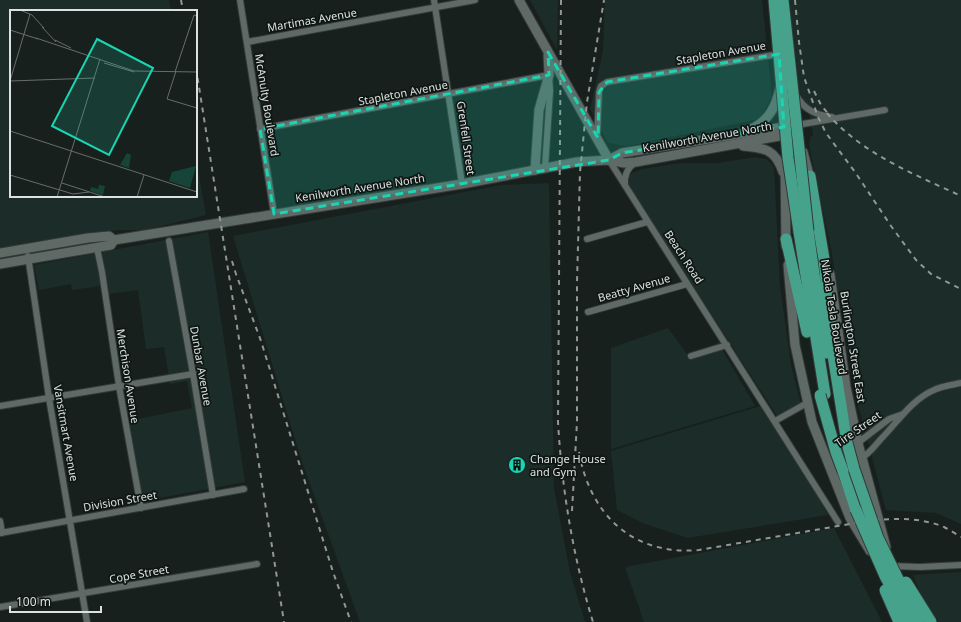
<svg xmlns="http://www.w3.org/2000/svg" width="961" height="622" font-family="'Noto Sans',sans-serif">
	<style>
		.built { fill: #1c2c28 }
		.lines { fill: none; stroke-linecap: round; stroke-linejoin: round }
		.street-casing { stroke: #333937; stroke-width: 8 }
		.secondary-casing { stroke: #333937; stroke-width: 11 }
		.highway-casing { stroke: #333937; stroke-width: 13 }
		.street { stroke: #5f6966; stroke-width: 6 }
		.secondary { stroke: #5f6966; stroke-width: 9 }
		.highway { stroke: #47a28c; stroke-width: 11 }
		.rail { stroke: #919795; stroke-width: 2; stroke-dasharray: 5 5; stroke-linecap: butt }
		.highway-bridge-casing { stroke: #333937; stroke-width: 13; stroke-linecap: butt }
		.highway-bridge { stroke: #47a28c; stroke-width: 11 }
		.marked { fill: #1ad5b2; fill-opacity: 0.2; stroke: #1ad5b2; stroke-width: 3; stroke-dasharray: 8 5; stroke-linejoin: round }
		.labels { text-anchor: middle; stroke-width: 3.5; stroke-linejoin: round; paint-order: stroke }
		.street-label { font-size: 11px; fill: #dbe1df; stroke: #0f1714 }
		.poi-label { font-size: 11px; fill: #dbe1df; stroke: #0f1714; text-anchor: start }
		.inset-road { fill: none; stroke: #666d6b; stroke-width: 1 }
		.view { fill: #1ad5b2; fill-opacity: 0.15; stroke: #1ad5b2; stroke-width: 2 }
		.inset-edge { fill: none; stroke: #dbe1df; stroke-width: 2 }
	</style>
	<rect width="100%" height="100%" fill="#18201d"/>
	<!-- built -->
	<g class="built">
		<path d="M0,0H169L171,11H11V196H196V159L206,215L145,230H118L0,248Z"/>
		<path d="M530,0H558L557,50Z"/>
		<path d="M605,0H762L772,96L760,119L627,146L608,143L590,109L603,51Z"/>
		<path d="M789,0H961V524L936,513L886,510L854,390L831,249L809,145L810,137L813,135L808,104L803,99L797,87Z"/>
		<path d="M755,157L766,159L771,163L774,168L780,286L791,365L799,397L804,408L797,407L791,408L782,414L779,419L663,239L628,183L627,178L632,173L642,169L680,163H719Z"/>
		<path d="M549,183L554,488L570,572L585,622H360L302,462L233,236L501,185Z"/>
		<path d="M208,232L245,482L143,501L128,421L192,408L187,381L170,384L164,347L146,349L138,290L109,294L108,285L72,290L71,284L39,290L34,265Z"/>
		<path d="M668,328L687,354L720,346L755,406L611,449V348Z"/>
		<path d="M767,404L779,423L828,515L688,538L645,524L617,510L611,451Z"/>
		<path d="M834,528L882,622H644L625,567Z"/>
		<path d="M961,572V622H933L913,575Z"/>
	</g>
	<g class="lines">
		<!-- street casing -->
		<g class="street-casing">
			<g id="street">
				<path d="M240,0L274,214"/>
				<path d="M434,0L462,184"/>
				<path d="M247,42L475,0"/>
				<path d="M796,95C804,110 816,115 832,117"/>
				<path d="M797,125L885,110"/>
				<path d="M260,129L549,75L550,91L545,168"/>
				<path d="M597,139L599,92L601,86L607,82L779,54"/>
				<path d="M609,160L838,522"/>
				<path d="M625,185C624,175 627,168 636,162"/>
				<path d="M587,239L647,222"/>
				<path d="M169,241L193,374L213,495"/>
				<path d="M97,248L102,272L119,386L141,508"/>
				<path d="M28,256L49,398L87,622"/>
				<path d="M588,312L687,284"/>
				<path d="M691,356L727,345"/>
				<path d="M0,406L193,374"/>
				<path d="M775,421L807,403"/>
				<path d="M836,457L851,448L889,419L903,414"/>
				<path d="M860,459C868,455 874,447 880,440C896,424 912,399 934,390C942,386 952,385 961,383"/>
				<path d="M0,521L2,533"/>
				<path d="M0,533L244,489"/>
				<path d="M891,566L920,567L961,565"/>
				<path d="M0,607L257,564"/>
			</g>
		</g>
		<!-- secondary casing -->
		<g class="secondary-casing">
			<g id="secondary">
				<path d="M519,0L609,160"/>
				<path d="M751,129C769,121 776,106 780,88"/>
				<path d="M743,146C765,148 775,149 783,172"/>
				<path d="M803,152L811,182"/>
				<path d="M609,160L622,153L797,125"/>
				<path d="M785,165L786,246"/>
				<path d="M535,170L539,110L549,75L548,55"/>
				<path d="M0,253L88,238L109,236L114,240"/>
				<path d="M0,264L111,245L114,240L462,184L577,162L609,160L624,163L636,162L785,135L791,132"/>
				<path d="M788,265L795,345L812,422L850,518L870,551"/>
				<path d="M830,274L846,387L858,443L886,547"/>
			</g>
		</g>
		<!-- highway casing -->
		<g class="highway-casing">
			<g id="highway">
				<path d="M810,176L824,259L832,349L847,443"/>
				<path d="M808,231L820,317L826,353"/>
				<path d="M799,232L825,394"/>
				<path d="M786,239L807,332"/>
				<path d="M843,471L856,510"/>
			</g>
		</g>
		<!-- street -->
		<use href="#street" class="street"/>
		<!-- secondary -->
		<use href="#secondary" class="secondary"/>
		<!-- highway -->
		<use href="#highway" class="highway"/>
		<!-- rail -->
		<g class="rail">
			<path d="M181,0L183,11"/>
			<path d="M561,0L558,422C562,490 573,557 593,622"/>
			<path d="M795,0L799,42L804,77L818,117L826,133L855,172L891,226L916,260L931,274L961,289"/>
			<path d="M196,68L284,622"/>
			<path d="M814,91L821,105L830,116"/>
			<path d="M827,113C862,154 914,174 961,196"/>
			<path d="M232,261L236,274L261,341L333,572L351,622"/>
			<path d="M579,452C590,515 633,556 699,550L867,521C892,518 920,517 944,527C950,530 956,534 961,537"/>
			<path d="M572,511L577,422V282L580,172L587,102L604,0"/>
		</g>
		<!-- highway-bridge casing -->
		<g class="highway-bridge-casing">
			<g id="highway-bridge">
				<path d="M774,0L788,158L799,232"/>
				<path d="M783,0L808,231"/>
				<path d="M820,395L836,452L843,471"/>
				<path d="M847,443L854,469L878,538L919,622"/>
				<path d="M856,510L885,576L910,622"/>
				<path d="M906,582L931,622"/>
				<path d="M885,590L899,622"/>
			</g>
		</g>
		<!-- highway-bridge -->
		<use href="#highway-bridge" class="highway-bridge"/>
	</g>
	<!-- marked area -->
	<path class="marked" d="M548,52L598,138L599,92L607,82L779,54L784,127L622,153L609,160L274,214L260,129L549,75Z"/>
	<!-- icons -->
	<defs>
		<g id="building-disc" transform="scale(0.9)"><circle r="9.5" fill="#1ad5b2" stroke="#0f1714"/><path d="M-4-6H4V6H1V3H-1V6H-4ZM-2.5-4.3h1.7v1.8h-1.7ZM.8-4.3h1.7v1.8H.8ZM-2.5-1h1.7V.8h-1.7ZM.8-1h1.7V.8H.8Z" fill="#111"/></g>
	</defs>
	<g fill-rule="evenodd">
		<use href="#building-disc" x="517" y="465"/>
	</g>
	<g class="labels">
		<!-- street labels -->
		<g class="street-label">
			<text transform="translate(312 20) rotate(-10)" y="4">Martimas Avenue</text>
			<text transform="translate(721 53) rotate(-10)" y="4">Stapleton Avenue</text>
			<text transform="translate(403 93) rotate(-11)" y="4">Stapleton Avenue</text>
			<text transform="translate(267 105) rotate(81)" y="4">McAnulty Boulevard</text>
			<text transform="translate(707 137) rotate(-10)" y="4">Kenilworth Avenue North</text>
			<text transform="translate(466 138) rotate(82)" y="4">Grenfell Street</text>
			<text transform="translate(360 188) rotate(-9)" y="4">Kenilworth Avenue North</text>
			<text transform="translate(684 257) rotate(57)" y="4">Beach Road</text>
			<text transform="translate(634 288) rotate(-16)" y="4">Beatty Avenue</text>
			<text transform="translate(834 317) rotate(81)" y="4">Nikola Tesla Boulevard</text>
			<text transform="translate(853 347) rotate(81)" y="4">Burlington Street East</text>
			<text transform="translate(201 366) rotate(80)" y="4">Dunbar Avenue</text>
			<text transform="translate(128 376) rotate(81)" y="4">Merchison Avenue</text>
			<text transform="translate(858 429) rotate(-35)" y="4">Tire Street</text>
			<text transform="translate(66 433) rotate(80)" y="4">Vansitmart Avenue</text>
			<text transform="translate(120 501) rotate(-10)" y="4">Division Street</text>
			<text transform="translate(139 574) rotate(-10)" y="4">Cope Street</text>
		</g>
		<!-- poi labels -->
		<g class="poi-label">
			<text x="530" y="463">Change House<tspan x="530" dy="13">and Gym</tspan></text>
		</g>
	</g>
	<!-- overview -->
	<g transform="translate(10 10)">
		<rect width="187" height="187" fill="#18201d"/>
		<path d="M117,143L121,145L119,158L110,155ZM186,156L180,178L159,171L162,162ZM89,175L95,176L93,185L80,181L81,177L88,179Z" fill="#174439"/>
		<path class="inset-road" d="M10,0L22,5L34,18M32,17L46,32M0,20L28,29M26,28L124,61L187,62M45,30L61,38M94,53L124,62M166,61L157,89L187,98M165,62L184,5L187,6M0,71L85,68M0,71L20,4M0,121L187,182M0,165L63,184L79,182M52,173L95,187M47,187L90,49M127,187L134,165"/>
		<path class="view" d="M87,29L143,58L99,145L42,116Z"/>
		<rect width="187" height="187" class="inset-edge"/>
	</g>
	<!-- scale -->
	<path d="M10 606v6h91v-6" fill="none" stroke="#dbe1df" stroke-width="2"/>
	<text x="16" y="606" font-size="12" fill="#dbe1df" stroke="#0f1714" stroke-width="3" paint-order="stroke">100 m</text>
</svg>
